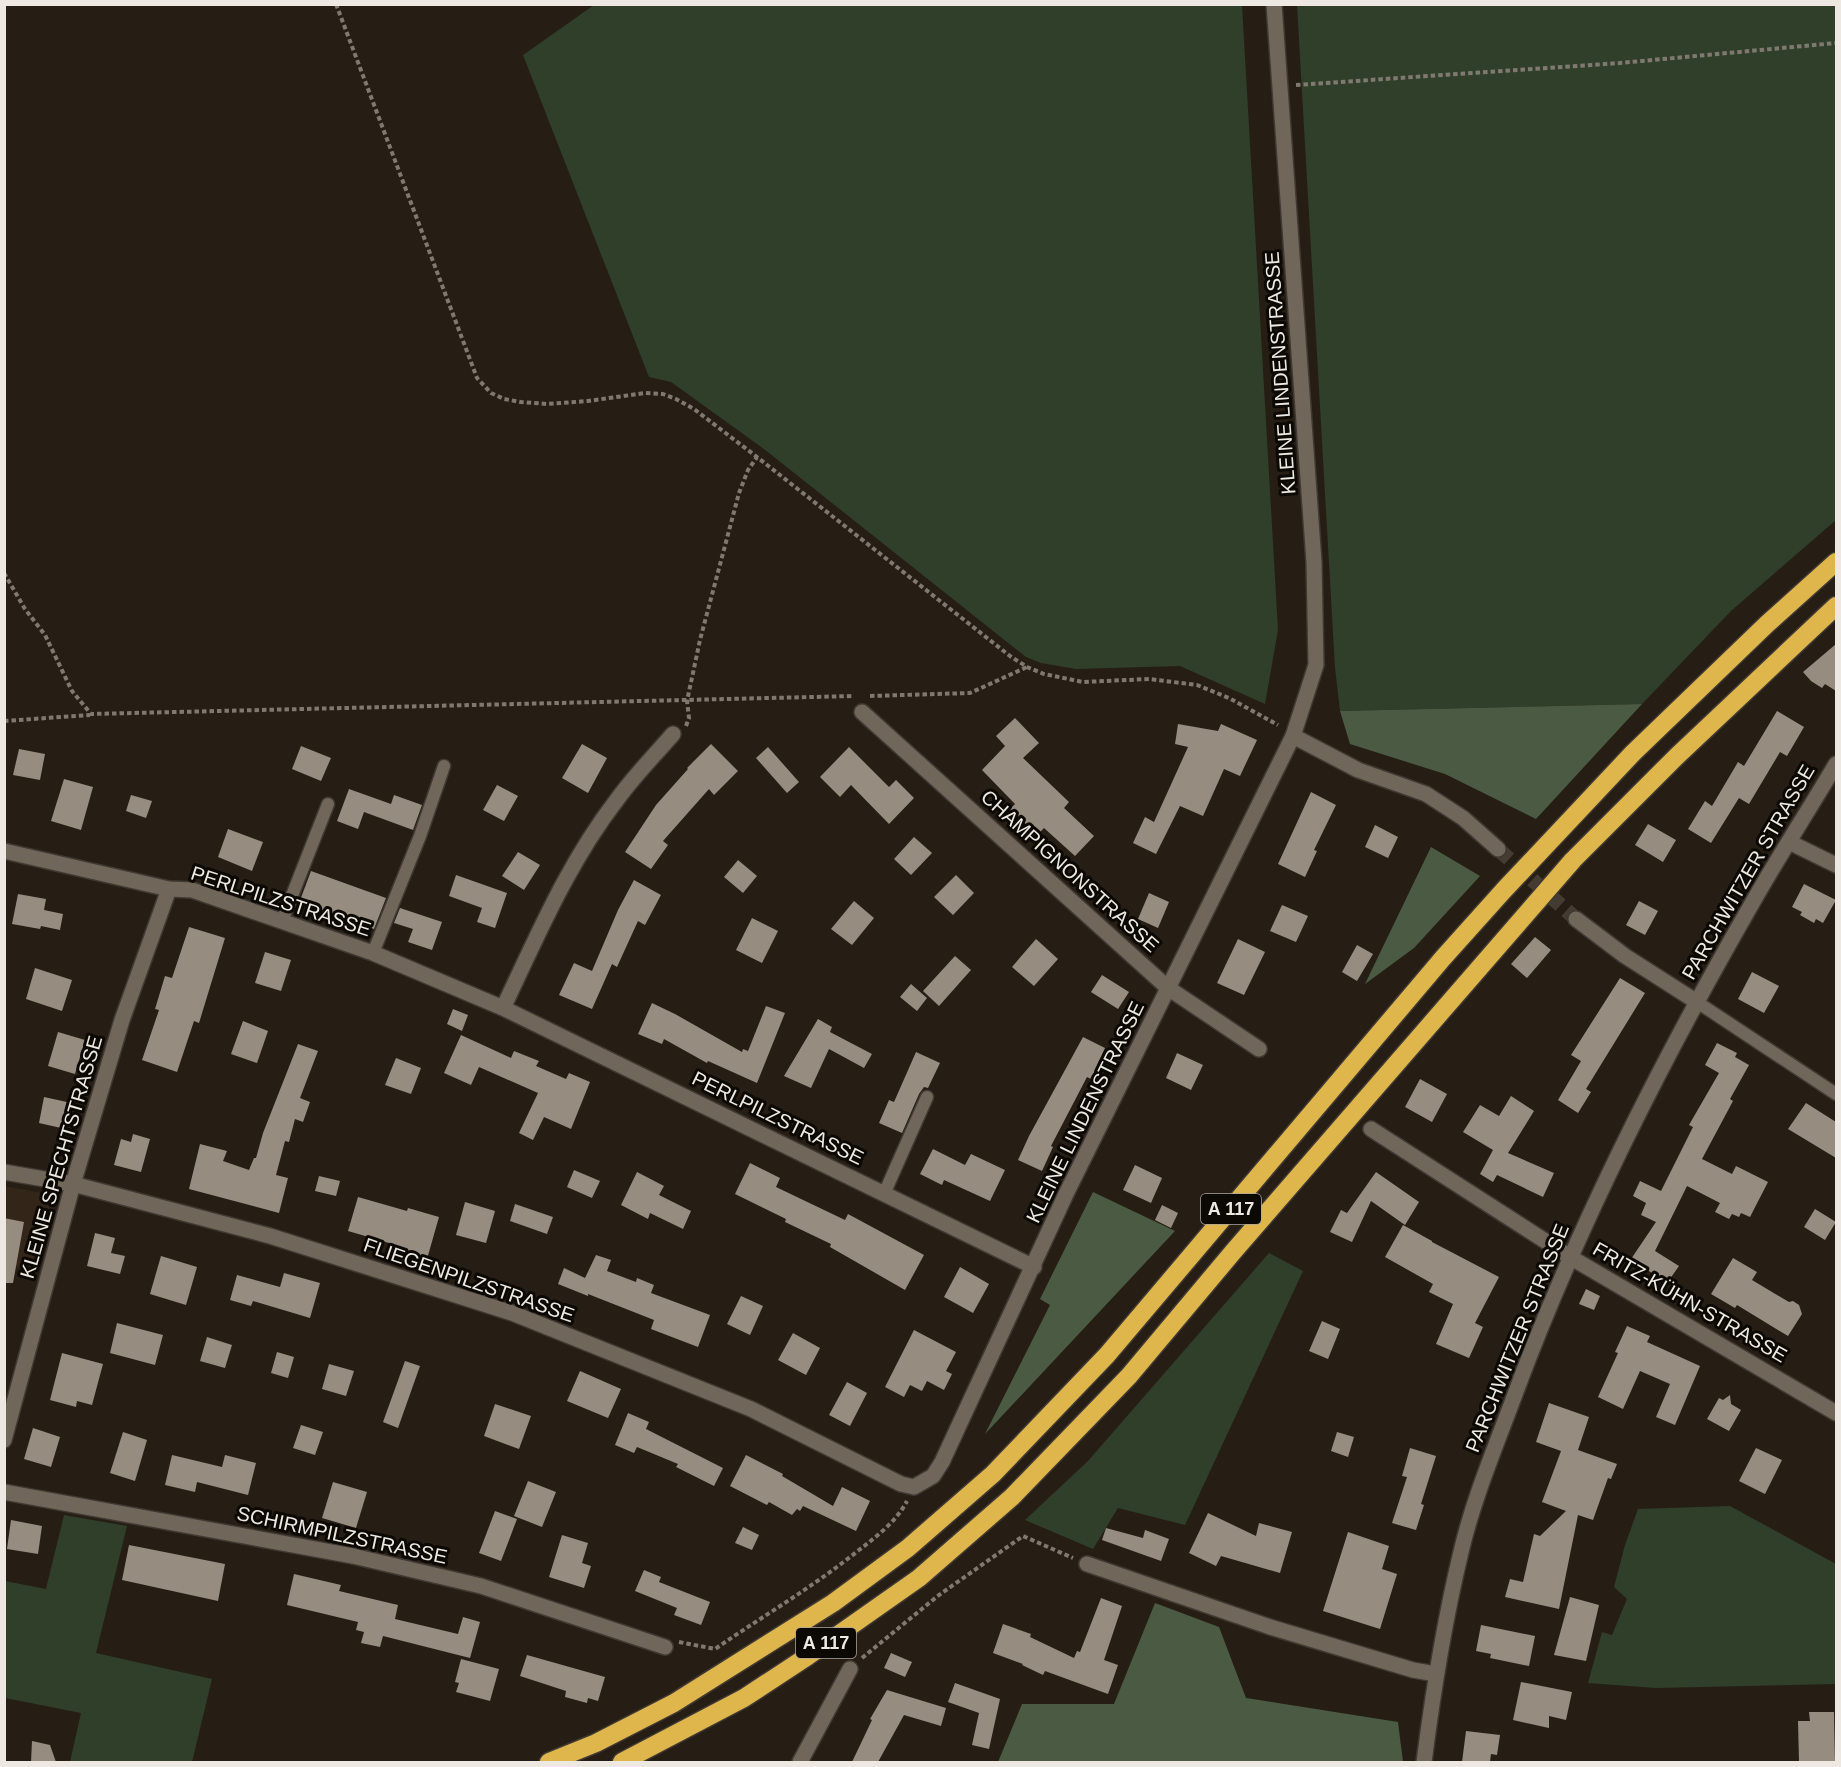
<svg xmlns="http://www.w3.org/2000/svg" width="1841" height="1767" font-family="Arial,sans-serif">
	<style>
		.built { fill: #332618 }
		.green { fill: #303f29 }
		.forest { fill: #4b5b43 }
		.building { fill: #978c80 }
		.lines { fill: none; stroke-linecap: round; stroke-linejoin: round }
		.street-tunnel { stroke: #443c33; stroke-width: 15; stroke-dasharray: 15 8; stroke-linecap: butt }
		.lane-casing { stroke: #403933; stroke-width: 15 }
		.street-casing { stroke: #403933; stroke-width: 18 }
		.highway-casing { stroke: #403933; stroke-width: 21 }
		.path { stroke: #807970; stroke-width: 4; stroke-dasharray: 4.5 3; stroke-linecap: butt }
		.lane { stroke: #70665a; stroke-width: 12 }
		.street { stroke: #70665a; stroke-width: 15 }
		.highway { stroke: #dfb64b; stroke-width: 18 }
		.labels { text-anchor: middle; stroke-width: 6; stroke-linejoin: round; paint-order: stroke }
		.shield { fill: #0c0905; stroke: #aaa5a0; stroke-width: 1.5 }
		.shield-label { font-size: 18px; font-weight: bold; fill: #eee8e2 }
		.street-label { font-size: 20px; fill: #eee8e2; stroke: #0c0905 }
	</style>
	<rect width="100%" height="100%" fill="#261e14"/>
	<!-- built -->
	<path class="built" d="M4,1186L47,1194L54,1203L35,1270L5,1265Z"/>
	<!-- green -->
	<g class="green">
		<path d="M594,5H1242L1278,630L1265,704L1180,666L1076,669L1041,663L1026,657L764,449L671,382L649,377L523,55Z"/>
		<path d="M1297,5H1836V520L1731,611L1642,704L1340,711L1335,668Z"/>
		<path d="M1269,1253L1303,1271L1185,1525L1118,1508L1093,1549L1025,1520L1088,1461Z"/>
		<path d="M1730,1506L1836,1564V1684L1656,1688L1588,1683L1602,1632L1612,1635L1627,1599L1614,1587L1625,1545L1638,1509Z"/>
		<path d="M64,1515L127,1526L96,1653L212,1679L192,1762H70L81,1713L5,1698V1581L46,1589Z"/>
	</g>
	<!-- forest -->
	<g class="forest">
		<path d="M1642,704L1536,819L1445,774L1350,744L1340,711Z"/>
		<path d="M1431,847L1480,876L1414,948L1365,984Z"/>
		<path d="M1093,1192L1175,1231L985,1434L1050,1305L1040,1299Z"/>
		<path d="M1155,1603L1219,1627L1246,1698L1398,1722L1403,1762H998L1022,1704H1114Z"/>
	</g>
	<!-- building -->
	<g class="building">
		<path d="M1836,644V691L1825,684L1822,688L1811,681L1803,672Z"/>
		<path d="M1777,711L1804,727L1787,756L1780,752L1749,804L1739,798L1711,843L1688,829L1705,801L1712,806L1738,762L1744,766Z"/>
		<path d="M1015,718L1039,743L1023,758L1069,802L1064,808L1094,836L1075,856L1044,828L1037,835L1010,809L1015,804L982,770L1005,746L996,736Z"/>
		<path d="M1178,724L1218,731L1221,724L1257,740L1240,776L1224,769L1203,816L1180,806L1156,854L1133,843L1145,817L1154,822L1188,747L1175,744Z"/>
		<path d="M582,744L607,758L588,793L562,778Z"/>
		<path d="M711,744L738,771L714,795L709,789L663,841L668,845L651,869L625,852L656,805L688,769L687,768Z"/>
		<path d="M301,746L331,758L321,781L292,769Z"/>
		<path d="M768,747L799,782L787,793L756,758Z"/>
		<path d="M849,747L889,787L896,780L914,798L889,824L851,785L840,797L820,777Z"/>
		<path d="M19,749L45,754L40,780L13,775Z"/>
		<path d="M64,779L93,787L81,830L51,821Z"/>
		<path d="M497,785L518,796L504,821L483,810Z"/>
		<path d="M349,789L391,804L394,795L422,805L413,830L364,812L358,829L337,821Z"/>
		<path d="M1311,792L1336,805L1314,850L1317,851L1305,877L1278,864Z"/>
		<path d="M131,795L152,801L146,818L126,811Z"/>
		<path d="M1648,824L1676,840L1663,862L1635,845Z"/>
		<path d="M1375,825L1398,837L1388,858L1365,847Z"/>
		<path d="M228,829L263,842L252,871L218,857Z"/>
		<path d="M914,837L932,853L911,875L894,859Z"/>
		<path d="M518,852L540,865L524,890L502,876Z"/>
		<path d="M738,860L757,876L743,893L724,877Z"/>
		<path d="M311,871L386,898L374,929L328,912L327,913L299,903Z"/>
		<path d="M456,875L507,893L495,928L477,922L482,908L449,896Z"/>
		<path d="M956,875L974,893L953,915L934,897Z"/>
		<path d="M634,880L661,895L645,925L638,921L617,967L612,964L592,1009L559,995L574,963L592,971L618,910Z"/>
		<path d="M1804,884L1836,900L1823,923L1816,919L1814,923L1800,915L1802,912L1792,907Z"/>
		<path d="M1149,893L1169,902L1158,928L1138,919Z"/>
		<path d="M18,894L46,899L44,910L63,914L60,930L41,926L40,929L12,924Z"/>
		<path d="M854,901L874,918L852,945L831,929Z"/>
		<path d="M1639,901L1658,911L1645,935L1626,925Z"/>
		<path d="M1282,905L1308,916L1296,942L1270,931Z"/>
		<path d="M400,908L442,922L432,950L408,942L413,929L394,923Z"/>
		<path d="M752,918L778,931L762,963L736,950Z"/>
		<path d="M189,927L225,938L199,1023L194,1021L177,1072L142,1060L159,1010L155,1009L165,976L172,978Z"/>
		<path d="M1535,937L1551,950L1527,978L1511,964Z"/>
		<path d="M1036,939L1058,959L1034,986L1012,967Z"/>
		<path d="M1238,939L1265,952L1244,995L1217,983Z"/>
		<path d="M1357,945L1373,954L1357,981L1342,972Z"/>
		<path d="M265,952L291,960L281,991L255,983Z"/>
		<path d="M955,956L971,970L939,1006L923,991Z"/>
		<path d="M35,968L72,980L62,1011L26,999Z"/>
		<path d="M1752,972L1779,986L1764,1013L1738,999Z"/>
		<path d="M1102,975L1129,992L1118,1009L1091,992Z"/>
		<path d="M1620,978L1645,993L1586,1089L1591,1092L1578,1113L1558,1100L1581,1061L1571,1055Z"/>
		<path d="M911,984L927,998L917,1011L900,997Z"/>
		<path d="M652,1003L675,1014L742,1052L743,1049L748,1051L766,1006L785,1013L757,1083L708,1061L707,1063L664,1039L662,1044L638,1034Z"/>
		<path d="M453,1009L468,1015L462,1031L447,1024Z"/>
		<path d="M818,1019L832,1027L830,1032L872,1054L864,1068L829,1049L811,1088L784,1076Z"/>
		<path d="M243,1021L268,1031L257,1063L231,1054Z"/>
		<path d="M58,1032L85,1040L75,1074L48,1066Z"/>
		<path d="M461,1035L511,1058L514,1051L539,1061L536,1066L566,1079L569,1073L590,1082L571,1129L544,1117L533,1140L519,1133L538,1093L479,1067L471,1085L444,1073Z"/>
		<path d="M1083,1037L1105,1048L1091,1079L1087,1077L1051,1146L1053,1147L1042,1171L1018,1160L1029,1136Z"/>
		<path d="M1717,1043L1737,1053L1735,1057L1749,1065L1730,1099L1733,1101L1702,1159L1732,1174L1736,1166L1768,1182L1750,1217L1741,1213L1739,1217L1732,1214L1729,1219L1715,1212L1720,1203L1687,1186L1655,1251L1679,1266L1667,1283L1631,1259L1656,1222L1641,1215L1646,1203L1633,1196L1640,1181L1661,1191L1693,1127L1689,1125L1719,1073L1705,1065Z"/>
		<path d="M298,1044L318,1051L300,1098L310,1102L303,1122L295,1119L289,1142L285,1141L276,1175L288,1178L279,1213L189,1189L200,1144L227,1151L223,1161L249,1170L254,1158H256L263,1133Z"/>
		<path d="M916,1052L940,1063L928,1088L924,1087L919,1094L902,1133L879,1123L889,1100L894,1102Z"/>
		<path d="M1177,1053L1203,1065L1191,1090L1166,1078Z"/>
		<path d="M396,1058L421,1068L411,1094L385,1085Z"/>
		<path d="M1420,1079L1447,1094L1432,1122L1405,1107Z"/>
		<path d="M1511,1096L1534,1111L1508,1153L1554,1173L1543,1197L1497,1175L1493,1182L1480,1174L1493,1150L1463,1132L1480,1105L1499,1116Z"/>
		<path d="M44,1097L67,1102L61,1128L39,1123Z"/>
		<path d="M1806,1103L1836,1122V1158L1788,1129Z"/>
		<path d="M133,1134L150,1139L141,1172L114,1165L121,1139L131,1142Z"/>
		<path d="M933,1149L965,1165L971,1154L1005,1170L990,1201L944,1180L942,1185L920,1174Z"/>
		<path d="M750,1163L780,1178L776,1187L845,1220L848,1214L924,1255L905,1290L830,1247L831,1244L785,1222L786,1219L735,1194Z"/>
		<path d="M1135,1165L1162,1178L1151,1203L1123,1190Z"/>
		<path d="M574,1170L600,1181L592,1198L567,1187Z"/>
		<path d="M637,1172L664,1186L659,1195L691,1211L683,1229L650,1213L648,1219L621,1205Z"/>
		<path d="M1376,1172L1419,1202L1405,1225L1371,1201L1352,1242L1330,1232L1341,1210L1347,1213Z"/>
		<path d="M319,1176L340,1181L336,1196L315,1191Z"/>
		<path d="M358,1197L407,1211L408,1208L439,1217L427,1259L395,1249L396,1245L348,1231Z"/>
		<path d="M465,1202L495,1211L486,1243L456,1235Z"/>
		<path d="M515,1204L553,1217L547,1234L510,1221Z"/>
		<path d="M1162,1205L1178,1213L1171,1228L1155,1220Z"/>
		<path d="M1815,1209L1836,1222L1825,1240L1804,1227Z"/>
		<path d="M4,1218L24,1222L13,1283H4Z"/>
		<path d="M1403,1225L1432,1241V1242L1499,1277L1475,1323L1483,1327L1469,1358L1436,1344L1453,1304L1429,1292L1433,1284L1385,1257Z"/>
		<path d="M95,1233L115,1238L111,1253L125,1256L120,1274L87,1266Z"/>
		<path d="M596,1255L611,1260L607,1271L636,1282L637,1278L654,1285L651,1293L710,1315L698,1347L651,1329L654,1320L588,1294V1296L558,1284L564,1268L585,1278Z"/>
		<path d="M161,1256L197,1267L186,1305L150,1294Z"/>
		<path d="M1733,1258L1757,1272L1752,1280L1789,1302L1793,1301L1799,1305L1802,1314L1788,1336L1737,1305L1735,1308L1711,1294Z"/>
		<path d="M960,1267L989,1284L973,1313L944,1297Z"/>
		<path d="M284,1273L320,1283L310,1318L253,1301L251,1306L230,1300L237,1275L280,1287Z"/>
		<path d="M1586,1289L1600,1296L1594,1310L1579,1304Z"/>
		<path d="M741,1296L763,1306L750,1335L727,1324Z"/>
		<path d="M1322,1321L1340,1329L1328,1359L1309,1351Z"/>
		<path d="M117,1323L163,1335L155,1365L110,1353Z"/>
		<path d="M1627,1326L1650,1336L1647,1342L1700,1366L1675,1425L1656,1417L1670,1384L1640,1371L1623,1409L1598,1397L1618,1353L1615,1352Z"/>
		<path d="M914,1330L956,1352L946,1371L952,1374L944,1390L927,1381L922,1391L910,1385L904,1397L885,1387Z"/>
		<path d="M793,1333L820,1348L806,1375L778,1360Z"/>
		<path d="M207,1337L232,1345L225,1368L200,1361Z"/>
		<path d="M277,1352L294,1357L288,1378L271,1373Z"/>
		<path d="M62,1353L103,1364L92,1405L77,1401L76,1407L50,1400Z"/>
		<path d="M405,1361L420,1366L398,1428L383,1422Z"/>
		<path d="M329,1364L354,1371L346,1396L322,1389Z"/>
		<path d="M580,1371L621,1389L608,1418L567,1401Z"/>
		<path d="M847,1382L867,1393L850,1426L829,1415Z"/>
		<path d="M1730,1395L1731,1404L1741,1410L1729,1431L1707,1419L1719,1398L1723,1400Z"/>
		<path d="M1549,1403L1589,1417L1578,1450L1617,1464L1611,1479L1608,1478L1593,1520L1578,1515L1559,1609L1505,1597L1510,1579L1523,1582L1534,1534L1540,1536L1566,1511L1542,1502L1561,1451L1536,1442Z"/>
		<path d="M495,1404L531,1416L519,1449L484,1436Z"/>
		<path d="M628,1413L649,1422L646,1429L723,1468L714,1486L676,1467L678,1464L637,1447L634,1453L615,1445Z"/>
		<path d="M301,1425L323,1432L315,1455L293,1448Z"/>
		<path d="M33,1428L60,1437L51,1467L24,1459Z"/>
		<path d="M123,1432L147,1440L135,1481L110,1473Z"/>
		<path d="M1337,1432L1354,1437L1348,1457L1331,1451Z"/>
		<path d="M1410,1448L1436,1456L1421,1504L1424,1505L1416,1530L1392,1523L1407,1477L1402,1476Z"/>
		<path d="M1756,1448L1782,1460L1765,1494L1739,1481Z"/>
		<path d="M172,1455L222,1467L225,1455L256,1463L248,1495L197,1482L195,1492L165,1485Z"/>
		<path d="M746,1455L783,1474L782,1476L833,1506L842,1487L870,1501L856,1531L803,1506L800,1511L797,1509L792,1515L769,1502L767,1505L730,1486Z"/>
		<path d="M528,1481L556,1492L542,1527L514,1516Z"/>
		<path d="M333,1482L367,1492L356,1528L322,1518Z"/>
		<path d="M495,1511L517,1519L501,1561L479,1553Z"/>
		<path d="M1208,1513L1256,1536L1259,1523L1292,1532L1280,1573L1221,1556L1216,1566L1189,1553Z"/>
		<path d="M11,1520L42,1526L38,1554L7,1549Z"/>
		<path d="M743,1527L759,1535L752,1550L735,1543Z"/>
		<path d="M1106,1528L1143,1538L1145,1530L1169,1539L1161,1561L1102,1540Z"/>
		<path d="M1348,1532L1389,1546L1382,1569L1397,1574L1380,1629L1323,1611Z"/>
		<path d="M562,1535L588,1543L582,1563L591,1566L584,1588L549,1577Z"/>
		<path d="M129,1545L225,1564L218,1601L122,1580Z"/>
		<path d="M644,1570L661,1577L659,1582L710,1602L701,1625L674,1615L677,1608L635,1591Z"/>
		<path d="M294,1574L341,1585L339,1591L398,1605L395,1619L458,1634L463,1617L480,1622L470,1658L383,1636L380,1647L361,1643L364,1632L356,1630L358,1622L287,1605Z"/>
		<path d="M1570,1597L1599,1605L1586,1661L1554,1655Z"/>
		<path d="M1101,1598L1122,1606L1104,1660L1118,1665L1108,1694L1045,1671L1043,1675L1022,1665L1023,1664L993,1653L1003,1624L1031,1634L1030,1637L1074,1658L1077,1651L1080,1652Z"/>
		<path d="M1481,1625L1535,1636L1529,1666L1490,1658L1491,1654L1476,1651Z"/>
		<path d="M891,1653L912,1662L905,1677L884,1668Z"/>
		<path d="M527,1655L605,1677L598,1701L588,1698L587,1703L565,1697L566,1691L520,1676Z"/>
		<path d="M461,1659L499,1669L490,1701L456,1692L459,1683L455,1682Z"/>
		<path d="M1521,1682L1572,1692L1566,1720L1549,1716V1728L1513,1720Z"/>
		<path d="M955,1683L1000,1699L989,1749L972,1745L979,1713L948,1702Z"/>
		<path d="M887,1690L946,1708L941,1726L904,1715L878,1762H852L872,1720L870,1719Z"/>
		<path d="M1809,1712H1834L1835,1762H1799L1798,1721H1810Z"/>
		<path d="M1466,1731L1500,1735L1497,1755L1491,1754L1490,1762H1462Z"/>
		<path d="M32,1741L50,1745L56,1762H31Z"/>
	</g>
	<g class="lines">
		<!-- street-tunnel -->
		<path class="street-tunnel" d="M1498,849L1576,919"/>
		<!-- lane casing -->
		<g class="lane-casing">
			<g id="lane">
				<path d="M282,921L328,804"/>
				<path d="M373,953L420,836L444,766"/>
				<path d="M1697,1002L1836,1094"/>
				<path d="M884,1194L927,1097"/>
			</g>
		</g>
		<!-- street casing -->
		<g class="street-casing">
			<g id="street">
				<path d="M862,712L1168,988L1259,1049"/>
				<path d="M1293,736L1358,770L1426,794L1463,818L1498,849"/>
				<path d="M1789,842L1836,865"/>
				<path d="M4,851L169,889L192,890L373,953L503,1008L1034,1267"/>
				<path d="M1576,919L1625,956L1697,1002"/>
				<path d="M503,1008C537,937 568,863 616,801C633,777 654,756 673,734"/>
				<path d="M1371,1129L1570,1257L1836,1413"/>
				<path d="M4,1172L73,1184L270,1236L512,1313L751,1409L901,1484L914,1487L933,1476L942,1462L1066,1194L1293,736L1316,665L1314,562L1274,4"/>
				<path d="M4,1440L73,1184L122,1020L169,889"/>
				<path d="M4,1492L353,1556L481,1586L665,1647"/>
				<path d="M1087,1564L1270,1627L1413,1670L1436,1674"/>
				<path d="M800,1762L850,1669"/>
				<path d="M1424,1762C1433,1692 1444,1622 1461,1552C1473,1500 1495,1448 1514,1397C1577,1226 1663,1058 1754,900C1780,854 1809,810 1836,764"/>
			</g>
		</g>
		<!-- highway casing -->
		<g class="highway-casing">
			<g id="highway">
				<path d="M549,1762L596,1743L674,1703L833,1603L908,1548L993,1474L1107,1355L1443,958L1504,890L1633,753L1767,624L1836,562"/>
				<path d="M622,1762L744,1698L808,1656L919,1578L1012,1497L1129,1376L1233,1252L1573,860L1677,756L1836,606"/>
			</g>
		</g>
		<!-- path -->
		<g class="path">
			<path d="M336,4L477,378L491,393L504,399L521,402L547,404L588,401L645,393L663,394L676,399L694,409L757,457L1010,656L1027,667L1044,674L1083,682L1149,679L1197,685L1229,698L1278,725"/>
			<path d="M1296,85L1620,63L1836,43"/>
			<path d="M4,573L25,609L45,635L72,691L91,714L854,696"/>
			<path d="M870,696L970,693L1027,667"/>
			<path d="M4,721L90,715"/>
			<path d="M686,726L689,718L687,701L700,640L739,493L748,470L757,457"/>
			<path d="M679,1642L715,1649C763,1616 813,1587 859,1550C877,1536 896,1522 907,1501"/>
			<path d="M862,1658L939,1595L1023,1536L1073,1558"/>
		</g>
		<!-- lane -->
		<use href="#lane" class="lane"/>
		<!-- street -->
		<use href="#street" class="street"/>
		<!-- highway -->
		<use href="#highway" class="highway"/>
	</g>
	<g class="labels">
		<!-- shield labels -->
		<g class="shield">
			<rect x="1201" y="1194" width="60" height="30" rx="4.5"/>
			<rect x="796" y="1628" width="60" height="30" rx="4.5"/>
		</g>
		<g class="shield-label">
			<text x="1231" y="1215">A 117</text>
			<text x="826" y="1649">A 117</text>
		</g>
		<!-- street labels -->
		<g class="street-label">
			<text transform="translate(1280 373) rotate(-94)" y="7">KLEINE LINDENSTRASSE</text>
			<text transform="translate(1070 871) rotate(42)" y="7">CHAMPIGNONSTRASSE</text>
			<text transform="translate(1748 872) rotate(-60)" y="7">PARCHWITZER STRASSE</text>
			<text transform="translate(281 901) rotate(18)" y="7">PERLPILZSTRASSE</text>
			<text transform="translate(1085 1112) rotate(-64)" y="7">KLEINE LINDENSTRASSE</text>
			<text transform="translate(778 1118) rotate(26)" y="7">PERLPILZSTRASSE</text>
			<text transform="translate(61 1157) rotate(-74)" y="7">KLEINE SPECHTSTRASSE</text>
			<text transform="translate(469 1280) rotate(19)" y="7">FLIEGENPILZSTRASSE</text>
			<text transform="translate(1690 1302) rotate(30)" y="7">FRITZ-KÜHN-STRASSE</text>
			<text transform="translate(1517 1338) rotate(-68)" y="7">PARCHWITZER STRASSE</text>
			<text transform="translate(342 1535) rotate(12)" y="7">SCHIRMPILZSTRASSE</text>
		</g>
	</g>
	<!-- border -->
	<rect width="1841" height="1767" fill="none" stroke="#eee8e2" stroke-width="12"/>
</svg>
